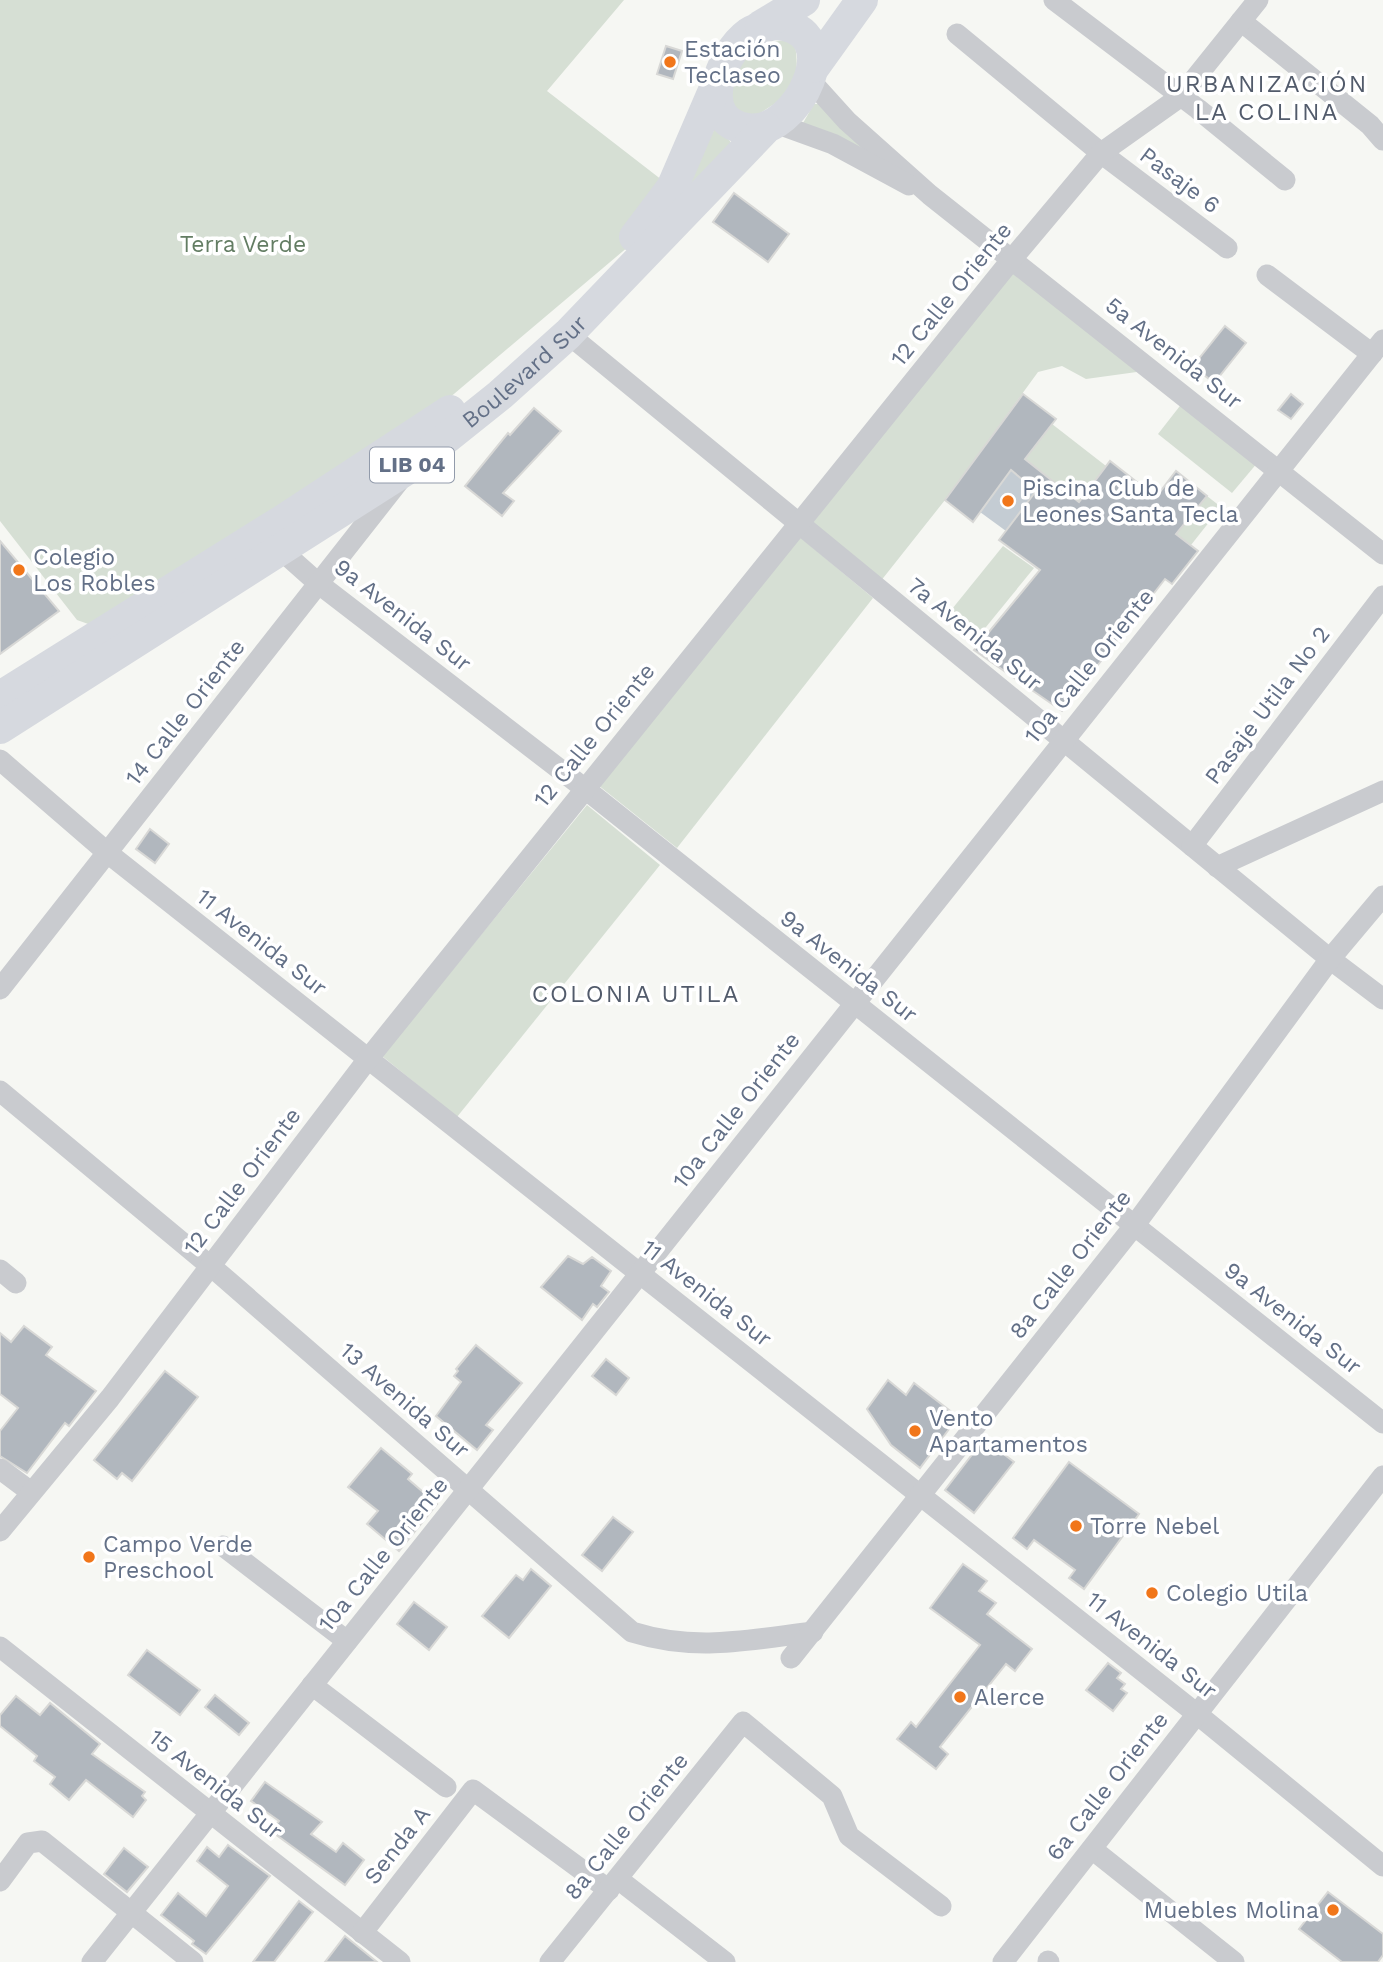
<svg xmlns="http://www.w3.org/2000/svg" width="1383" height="1962" font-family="'Work Sans',sans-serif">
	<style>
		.green { fill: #d6dfd4 }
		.water { fill: #c4ccd3 }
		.building { fill: #b1b7be; stroke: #d8d8d6; stroke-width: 2 }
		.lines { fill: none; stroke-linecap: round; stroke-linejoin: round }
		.minor { stroke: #c9cbcf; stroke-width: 21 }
		.highway { stroke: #d6d9df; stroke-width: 32 }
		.poi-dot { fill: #f1761a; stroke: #fff; stroke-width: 2.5 }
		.labels { text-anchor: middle; stroke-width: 7; stroke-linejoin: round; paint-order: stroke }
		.shield { fill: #fff; stroke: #929bab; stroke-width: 2 }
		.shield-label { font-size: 21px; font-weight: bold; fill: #637087 }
		.poi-label { font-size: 23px; fill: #637087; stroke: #fff; text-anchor: start }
		.street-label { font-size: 23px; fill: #637087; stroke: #fff }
		.park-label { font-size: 23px; fill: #637d63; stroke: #fff }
		.neighbourhood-label { font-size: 24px; letter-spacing: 2px; fill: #525b6b; stroke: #fff }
	</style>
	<rect width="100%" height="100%" fill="#f6f7f3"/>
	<!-- green -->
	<g class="green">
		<path d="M0,0H624L547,91L680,194L715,128L730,141L732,148L661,219L435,410L91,625L77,620L0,521Z"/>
		<path d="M786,40L795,45C802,89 787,97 752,118L732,108C732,100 729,88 731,80C737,58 764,41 786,40Z"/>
		<path d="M814,104H821L877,160L803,123Z"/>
		<path d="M1012,268L1144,371L1086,379L1062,366L1038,372L945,500L880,582L810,526Z"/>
		<path d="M1183,402L1258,462L1232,493L1158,434Z"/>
		<path d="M1052,424L1106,466L1079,502L1025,459Z"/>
		<path d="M1207,496L1221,507L1191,545L1176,534Z"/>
		<path d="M800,537L873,598L677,848L598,785Z"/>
		<path d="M1003,546L1034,568L977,638L948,614Z"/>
		<path d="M587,805L660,865L457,1117L382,1056Z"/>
	</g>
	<!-- water -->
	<path class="water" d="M1011,470L1036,491L1006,531L980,512Z"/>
	<!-- building -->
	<g class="building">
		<path d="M666,46L682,51L673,79L657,74Z"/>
		<path d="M734,193L789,234L768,262L713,222Z"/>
		<path d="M1225,326L1246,343L1214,383L1193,366Z"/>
		<path d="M1023,394L1056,419L1025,459L1079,502L1110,461L1156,497L1176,471L1207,496L1176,534L1198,551L1172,584L1165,579L1062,711L974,650L1040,570L999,540L1036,491L1011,470L973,522L945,500Z"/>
		<path d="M1291,394L1303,404L1291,419L1278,410Z"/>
		<path d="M534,408L561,431L503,493L514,501L502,516L465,486L508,433L510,435Z"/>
		<path d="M0,541L59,611L0,654Z"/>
		<path d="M150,829L169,844L155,863L136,849Z"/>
		<path d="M568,1256L583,1264L592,1257L611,1271L601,1286L609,1292L597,1307L593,1304L582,1320L541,1287Z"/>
		<path d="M24,1326L52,1347L46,1355L96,1391L69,1426L65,1423L27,1473L0,1456V1431L18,1408L0,1394V1333L11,1342Z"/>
		<path d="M476,1345L522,1383L486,1425L493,1430L477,1450L436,1416L461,1382L454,1376L458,1371L456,1369Z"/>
		<path d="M606,1359L629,1378L616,1395L592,1376Z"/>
		<path d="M165,1371L198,1397L132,1481L122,1473L117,1479L94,1460Z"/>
		<path d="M888,1380L906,1395L914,1383L958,1417L920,1468L891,1445L867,1409Z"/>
		<path d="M984,1439L1014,1462L974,1513L945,1490Z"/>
		<path d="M381,1448L412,1474L408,1479L437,1504L399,1551L367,1524L378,1511L348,1487Z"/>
		<path d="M1069,1462L1139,1514L1084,1589L1069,1578L1075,1570L1034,1540L1027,1549L1013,1538Z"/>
		<path d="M613,1517L633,1532L602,1571L582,1555Z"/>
		<path d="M963,1564L987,1581L979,1591L996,1603L987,1614L1032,1649L1015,1671L1006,1664L940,1747L948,1754L936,1769L897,1739L911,1722L916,1727L980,1645L930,1608Z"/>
		<path d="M531,1569L551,1586L509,1638L482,1616L516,1575L523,1580Z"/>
		<path d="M414,1602L447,1627L429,1650L397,1624Z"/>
		<path d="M147,1650L200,1690L180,1715L128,1675Z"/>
		<path d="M1108,1663L1121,1673L1117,1678L1125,1684L1121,1689L1127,1693L1113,1711L1086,1690Z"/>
		<path d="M215,1695L249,1723L239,1735L205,1707Z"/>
		<path d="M16,1696L40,1715L50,1703L100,1744L92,1754L145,1792L142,1796L146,1800L133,1817L86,1780L69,1800L50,1784L55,1777L34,1761L37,1756L0,1726V1715Z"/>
		<path d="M265,1782L322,1822L311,1834L336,1852L343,1843L364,1860L345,1885L271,1831L279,1821L251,1801Z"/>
		<path d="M228,1845L270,1876L206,1954L192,1944L194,1941L161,1915L178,1893L206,1916L228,1886L197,1861L207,1847L219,1857Z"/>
		<path d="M124,1848L148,1867L127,1892L104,1874Z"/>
		<path d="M1328,1892L1383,1934V1955L1378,1962H1342L1299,1929Z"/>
		<path d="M299,1901L313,1912L274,1962H253Z"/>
		<path d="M345,1936L377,1962H325Z"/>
	</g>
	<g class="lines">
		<!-- minor -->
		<g class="minor">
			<path d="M1054,0L1198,109L1285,180"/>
			<path d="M1241,21L1370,125L1383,140"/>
			<path d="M957,34L1101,153L1227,248"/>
			<path d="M809,79L847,121L930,195L1383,554"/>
			<path d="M775,123L833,144L909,185"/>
			<path d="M1267,275L1372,354"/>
			<path d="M568,334L1330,959L1383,999"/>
			<path d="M282,551L319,584L584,788L1383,1423"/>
			<path d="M0,760L109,854L1197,1714L1383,1866"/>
			<path d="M1192,846L1383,596"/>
			<path d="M1217,867L1383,791"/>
			<path d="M0,989L399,481"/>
			<path d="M0,1091L220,1274L632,1632C696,1652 748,1640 813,1632"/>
			<path d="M0,1270L16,1283"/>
			<path d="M0,1469L31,1492"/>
			<path d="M0,1531L110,1398L368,1059L1012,259L1101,153L1180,97L1258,0"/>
			<path d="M223,1546L347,1641"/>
			<path d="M0,1647L400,1962"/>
			<path d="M791,1658L1134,1226L1330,959L1383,896"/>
			<path d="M312,1685L446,1787"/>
			<path d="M1092,1849L1234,1962"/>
			<path d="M618,1879L725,1962"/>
			<path d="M0,1881L28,1843L42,1841L193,1962"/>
			<path d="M362,1933L473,1790L609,1890"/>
			<path d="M1048,1961L1049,1962"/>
			<path d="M92,1962L1383,340"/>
			<path d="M550,1962L743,1722L832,1796L849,1836L941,1906"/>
			<path d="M1003,1962L1383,1476"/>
		</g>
		<!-- highway -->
		<g class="highway">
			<path d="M774,24C852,27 797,138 747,129C695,120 720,54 749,33C757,28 766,26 774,24Z"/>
			<path d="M761,26L804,0"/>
			<path d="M814,67L862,0"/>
			<path d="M635,237L672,188L715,88"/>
			<path d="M0,697L282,521L450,411"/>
			<path id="s1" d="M0,728L410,467L500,395L568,334L766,128"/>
		</g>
	</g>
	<!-- markers -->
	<g class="poi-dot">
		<circle cx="670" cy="62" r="7"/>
		<circle cx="1008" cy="501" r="7"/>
		<circle cx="19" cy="570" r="7"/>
		<circle cx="915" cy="1431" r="7"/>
		<circle cx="1076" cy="1526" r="7"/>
		<circle cx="89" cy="1557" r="7"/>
		<circle cx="1152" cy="1593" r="7"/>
		<circle cx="960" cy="1697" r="7"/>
		<circle cx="1333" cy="1910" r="7"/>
	</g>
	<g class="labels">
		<!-- shield labels -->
		<rect class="shield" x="370" y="447.5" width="84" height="35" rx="5"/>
		<g class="shield-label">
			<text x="412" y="472">LIB 04</text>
		</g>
		<!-- poi labels -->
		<g class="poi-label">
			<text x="684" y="57">Estación<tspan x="684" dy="26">Teclaseo</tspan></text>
			<text x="1022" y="496">Piscina Club de<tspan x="1022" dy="26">Leones Santa Tecla</tspan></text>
			<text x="33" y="565">Colegio<tspan x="33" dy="26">Los Robles</tspan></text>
			<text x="929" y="1426">Vento<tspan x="929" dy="26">Apartamentos</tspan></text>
			<text x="1090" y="1534">Torre Nebel</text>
			<text x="103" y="1552">Campo Verde<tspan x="103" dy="26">Preschool</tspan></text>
			<text x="1166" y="1601">Colegio Utila</text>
			<text x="974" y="1705">Alerce</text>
			<text x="1319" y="1918" text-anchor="end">Muebles Molina</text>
		</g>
		<!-- street labels -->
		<g class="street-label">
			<text transform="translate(1180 180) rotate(37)" y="8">Pasaje 6</text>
			<text transform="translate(951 294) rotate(-51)" y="8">12 Calle Oriente</text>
			<text transform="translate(1174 353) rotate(38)" y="8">5a Avenida Sur</text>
			<text dy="8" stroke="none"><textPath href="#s1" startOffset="635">Boulevard Sur</textPath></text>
			<text transform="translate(403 615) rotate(38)" y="8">9a Avenida Sur</text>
			<text transform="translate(975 634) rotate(39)" y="8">7a Avenida Sur</text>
			<text transform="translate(1089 666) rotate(-51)" y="8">10a Calle Oriente</text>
			<text transform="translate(1267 705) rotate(-53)" y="8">Pasaje Utila No 2</text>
			<text transform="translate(185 712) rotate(-52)" y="8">14 Calle Oriente</text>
			<text transform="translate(594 735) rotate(-51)" y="8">12 Calle Oriente</text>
			<text transform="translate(262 942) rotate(38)" y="8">11 Avenida Sur</text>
			<text transform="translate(849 966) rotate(38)" y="8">9a Avenida Sur</text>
			<text transform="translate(736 1110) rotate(-52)" y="8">10a Calle Oriente</text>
			<text transform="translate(242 1181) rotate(-53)" y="8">12 Calle Oriente</text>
			<text transform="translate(1070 1264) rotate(-52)" y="8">8a Calle Oriente</text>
			<text transform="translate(707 1293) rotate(38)" y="8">11 Avenida Sur</text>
			<text transform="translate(1293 1318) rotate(38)" y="8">9a Avenida Sur</text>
			<text transform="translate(405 1400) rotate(41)" y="8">13 Avenida Sur</text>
			<text transform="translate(383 1554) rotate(-51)" y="8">10a Calle Oriente</text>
			<text transform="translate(1152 1645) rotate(38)" y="8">11 Avenida Sur</text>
			<text transform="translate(216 1784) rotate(38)" y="8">15 Avenida Sur</text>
			<text transform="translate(1107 1786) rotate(-52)" y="8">6a Calle Oriente</text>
			<text transform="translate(626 1826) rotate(-51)" y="8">8a Calle Oriente</text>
			<text transform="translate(397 1845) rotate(-52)" y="8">Senda A</text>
		</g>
		<!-- park labels -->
		<g class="park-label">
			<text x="243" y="252">Terra Verde</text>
		</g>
		<!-- neighbourhood labels -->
		<g class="neighbourhood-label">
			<text x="1267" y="92">URBANIZACIÓN<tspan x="1267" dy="28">LA COLINA</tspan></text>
			<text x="636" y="1002">COLONIA UTILA</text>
		</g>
	</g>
</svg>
